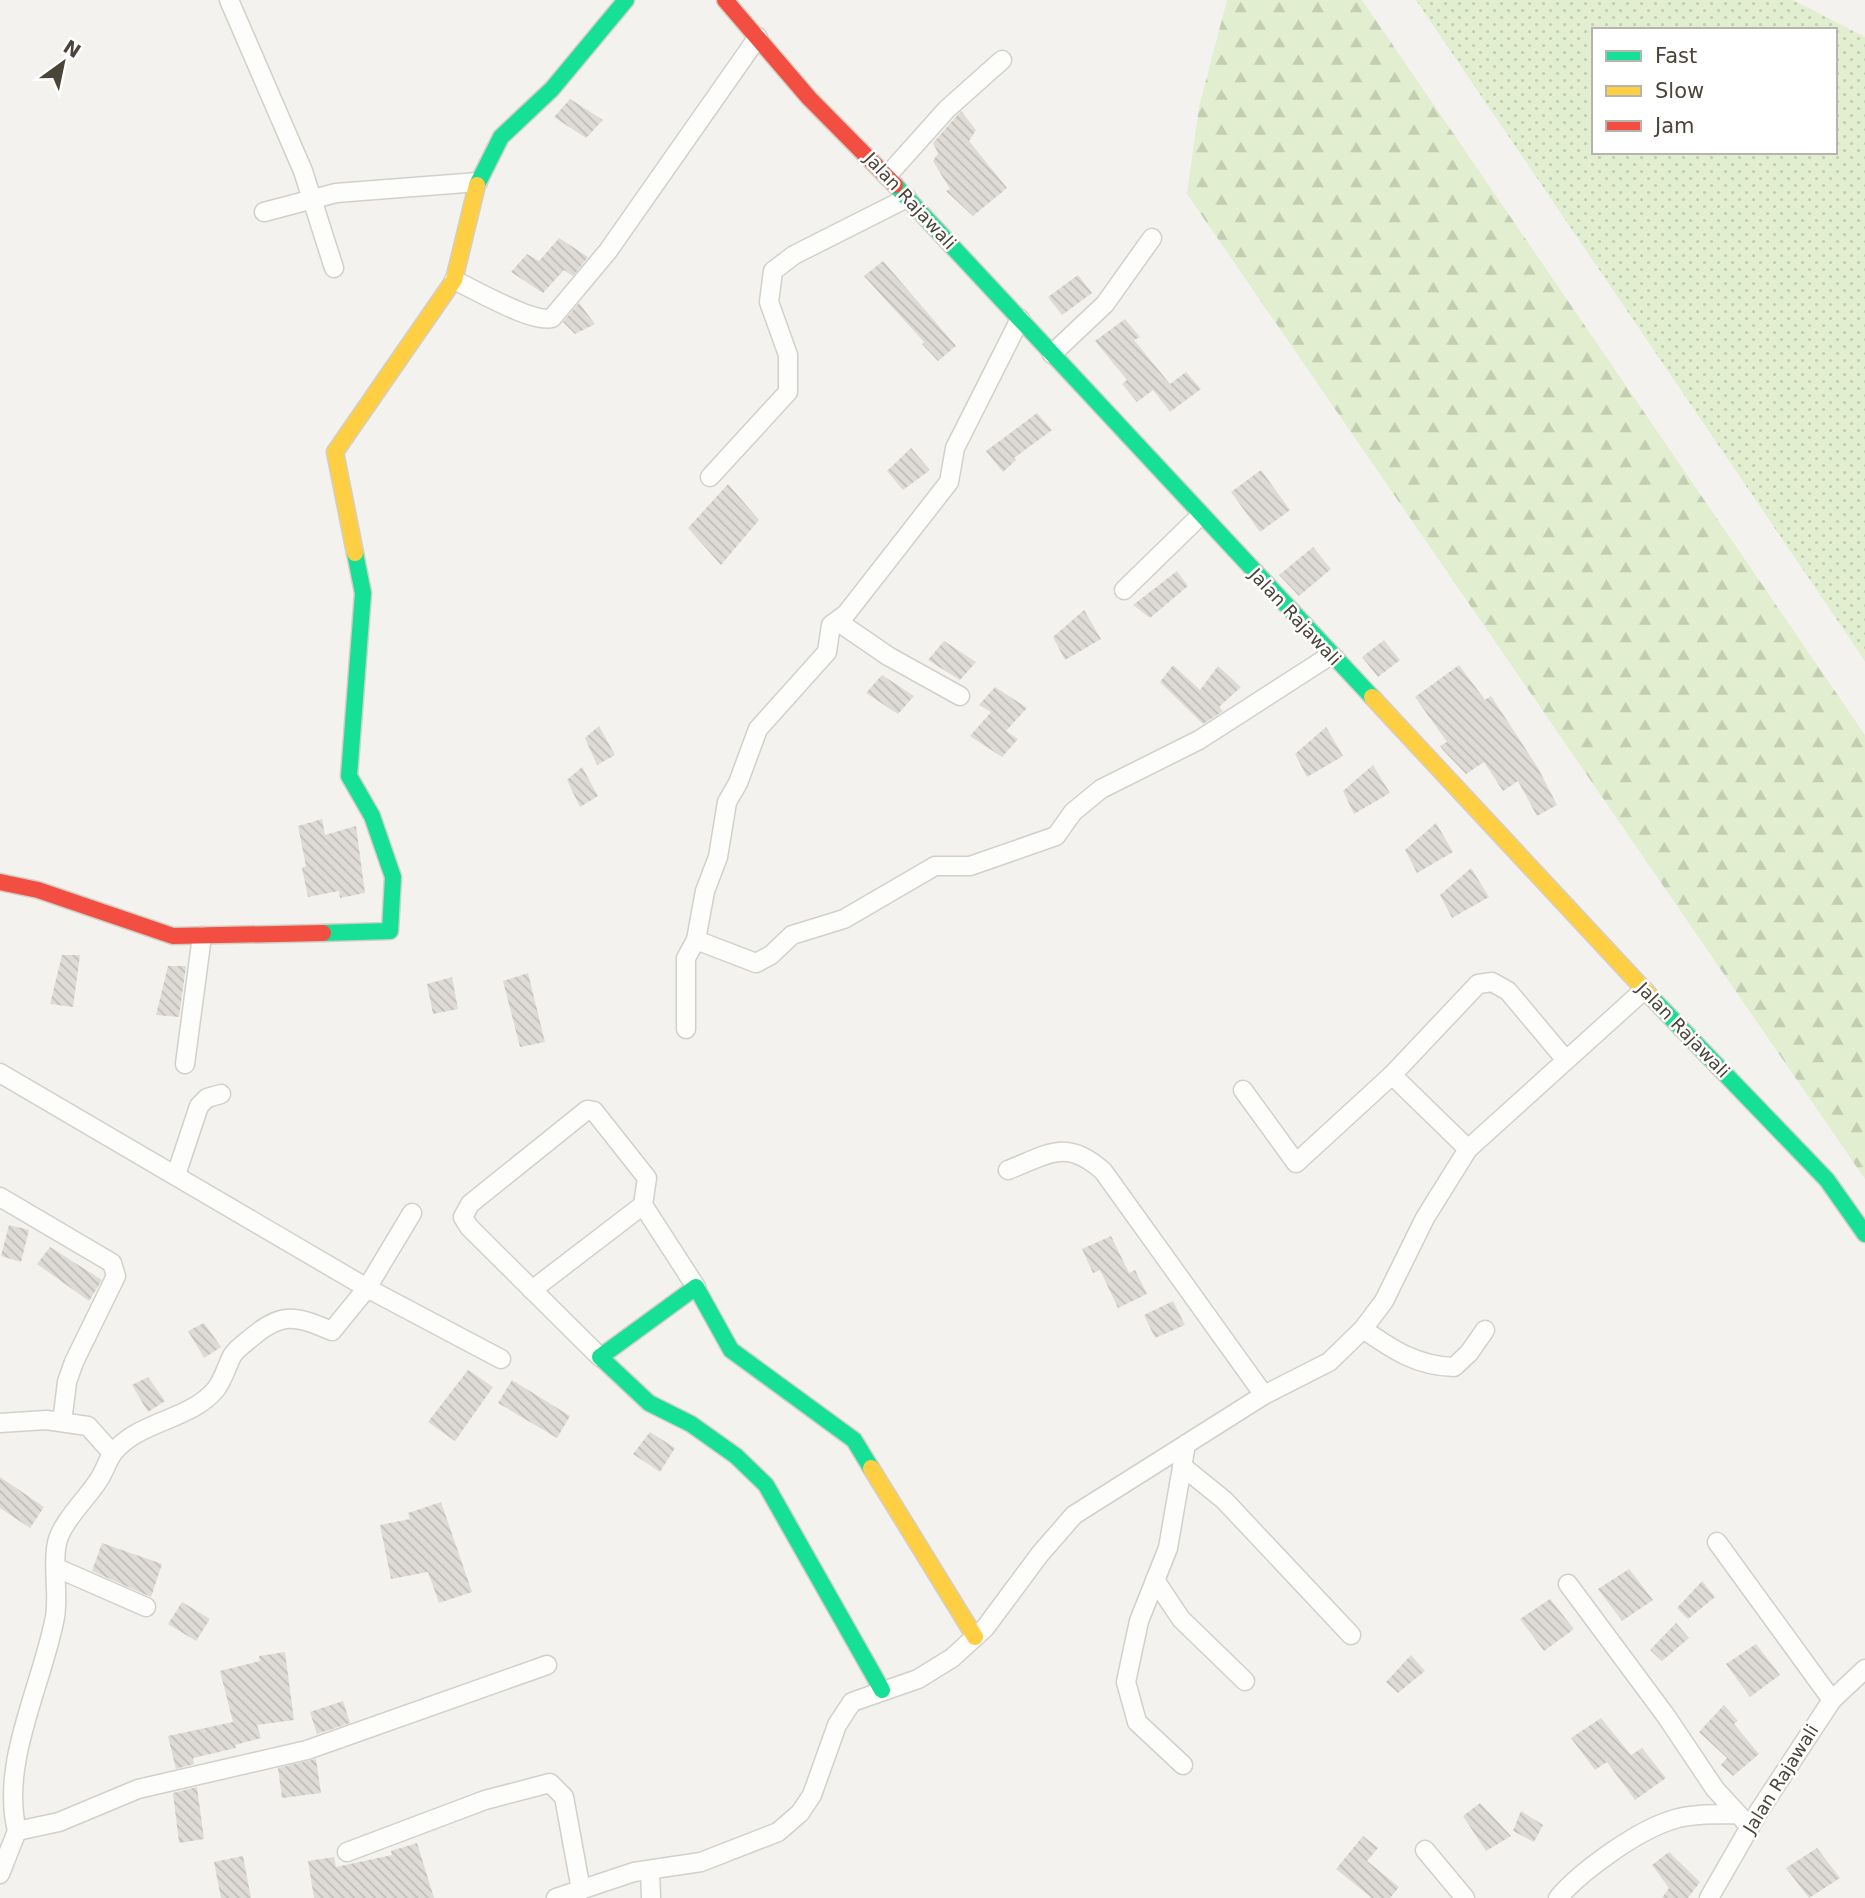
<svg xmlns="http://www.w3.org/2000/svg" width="1865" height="1898" font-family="'DejaVu Sans',sans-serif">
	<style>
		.grass { fill: url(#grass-dots); fill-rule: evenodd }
		.forest { fill: url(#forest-firs) }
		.building { fill: url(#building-back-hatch) }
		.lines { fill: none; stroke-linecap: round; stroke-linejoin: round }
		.street-casing { stroke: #d2d0cb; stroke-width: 21 }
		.fast-casing { stroke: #d3cfc5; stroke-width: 19 }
		.slow-casing { stroke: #d3cfc5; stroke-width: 19 }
		.jam-casing { stroke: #d3cfc5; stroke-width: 19 }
		.street { stroke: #fdfdfc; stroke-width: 18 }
		.fast { stroke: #16e098; stroke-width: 16 }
		.slow { stroke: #ffcf43; stroke-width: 16 }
		.jam { stroke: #f24e42; stroke-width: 16 }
		.labels { text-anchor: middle; stroke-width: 5; stroke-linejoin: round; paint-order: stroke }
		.street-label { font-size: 18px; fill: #4b4439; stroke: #fff }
	</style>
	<defs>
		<pattern id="grass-dots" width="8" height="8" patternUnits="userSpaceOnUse" patternTransform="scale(1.75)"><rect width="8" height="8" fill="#e1eecf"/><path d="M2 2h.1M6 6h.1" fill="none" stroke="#c3cdb2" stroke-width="1.8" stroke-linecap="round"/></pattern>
		<pattern id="forest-firs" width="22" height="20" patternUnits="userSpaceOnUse" patternTransform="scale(1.75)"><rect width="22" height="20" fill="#e1eecf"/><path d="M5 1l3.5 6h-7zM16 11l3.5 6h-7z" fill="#c3cdb2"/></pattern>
		<pattern id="building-back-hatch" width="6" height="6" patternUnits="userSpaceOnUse" patternTransform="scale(1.75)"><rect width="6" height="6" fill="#dedbd6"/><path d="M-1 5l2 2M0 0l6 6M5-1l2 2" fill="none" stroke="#c0bdb8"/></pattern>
	</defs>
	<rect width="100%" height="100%" fill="#f4f2ee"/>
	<!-- grass -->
	<path class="grass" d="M1416,0H1793L1865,37V661ZM1594,30H1835V152H1594Z"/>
	<!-- forest -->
	<path class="forest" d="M1227,0H1362L1865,735V1179L1187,194L1199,107Z"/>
	<!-- building -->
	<g class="building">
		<path d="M570,99L603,120L586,138L554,117Z"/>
		<path d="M961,111L976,130L969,141L1007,188L973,216L946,191L950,189L933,161L938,153L933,143Z"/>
		<path d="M559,238L588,257L573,276L564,270L543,293L511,272L527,254L539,261Z"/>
		<path d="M883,261L956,346L938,361L922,344L924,342L864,276Z"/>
		<path d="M1078,275L1092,293L1062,315L1048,297Z"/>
		<path d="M579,303L595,324L575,334L563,322Z"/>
		<path d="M1125,319L1140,337L1134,340L1170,384L1186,372L1201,389L1170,412L1153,390L1137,402L1122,384L1127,380L1095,341Z"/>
		<path d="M1037,413L1052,430L1014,458L1016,460L1003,472L986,451Z"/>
		<path d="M911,448L930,470L903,490L887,471Z"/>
		<path d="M1261,470L1290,510L1260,532L1231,492Z"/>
		<path d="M728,484L759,520L721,565L688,528Z"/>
		<path d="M1313,547L1331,569L1299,596L1279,575Z"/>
		<path d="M1177,571L1188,586L1150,618L1133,605Z"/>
		<path d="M1084,610L1101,639L1065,660L1053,637Z"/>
		<path d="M1384,640L1400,660L1378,677L1362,657Z"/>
		<path d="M944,641L976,662L960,680L928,660Z"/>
		<path d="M1173,665L1200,690L1218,666L1241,687L1219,707L1223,711L1203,724L1160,682Z"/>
		<path d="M1459,665L1485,700L1491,696L1538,768L1557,805L1537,816L1518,781L1503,791L1484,762L1466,774L1443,750L1440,746L1447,742L1415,697Z"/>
		<path d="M882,675L914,696L898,714L866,693Z"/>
		<path d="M995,687L1027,708L1006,731L1018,739L1002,757L970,736L991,712L979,705Z"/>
		<path d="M599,726L615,755L597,765L585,738Z"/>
		<path d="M1326,727L1343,756L1307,777L1295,754Z"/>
		<path d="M1373,765L1390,793L1354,814L1343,791Z"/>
		<path d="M582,767L598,796L580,807L567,780Z"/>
		<path d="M322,819L325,835L356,826L365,893L340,898L339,891L308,897L302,868L306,866L298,826Z"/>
		<path d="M1436,823L1453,852L1417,873L1405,850Z"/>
		<path d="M1471,868L1489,897L1452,918L1440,895Z"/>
		<path d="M62,955H80L73,1007L50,1004Z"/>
		<path d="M168,966H186L179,1017L156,1015Z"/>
		<path d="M528,973L545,1042L520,1047L503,981Z"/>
		<path d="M452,977L458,1009L433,1014L427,984Z"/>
		<path d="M9,1225L29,1230L21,1262L1,1256Z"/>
		<path d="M1111,1236L1129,1273L1135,1270L1147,1294L1118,1308L1100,1270L1093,1273L1082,1249Z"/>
		<path d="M50,1247L102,1280L89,1301L37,1264Z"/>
		<path d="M1173,1301L1185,1325L1155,1338L1144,1315Z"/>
		<path d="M204,1323L221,1347L204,1358L188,1331Z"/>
		<path d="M468,1370L493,1387L455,1441L428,1422Z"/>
		<path d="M148,1377L165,1401L148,1412L132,1385Z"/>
		<path d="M512,1380L570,1416L557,1438L498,1403Z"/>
		<path d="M650,1432L675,1448L660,1472L633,1454Z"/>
		<path d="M0,1477L44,1507L30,1528L0,1508Z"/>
		<path d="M441,1502L472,1592L439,1603L428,1572L391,1579L380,1525L410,1519L408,1513Z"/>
		<path d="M102,1543L162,1564L151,1597L92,1571Z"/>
		<path d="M1629,1569L1653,1600L1622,1621L1598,1589Z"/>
		<path d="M1702,1581L1715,1597L1688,1619L1677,1608Z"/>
		<path d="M1550,1599L1574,1629L1544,1651L1520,1619Z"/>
		<path d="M182,1602L210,1619L196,1641L168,1624Z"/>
		<path d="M1676,1623L1689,1638L1662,1661L1650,1650Z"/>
		<path d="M1756,1644L1780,1675L1750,1697L1726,1664Z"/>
		<path d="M285,1652L294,1720L257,1725L261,1738L235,1745L236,1748L193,1758L194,1764L176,1769L168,1736L233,1722L220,1671L260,1661L259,1656Z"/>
		<path d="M1411,1655L1425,1671L1398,1693L1386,1682Z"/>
		<path d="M343,1701L350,1723L317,1734L310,1712Z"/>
		<path d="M1724,1705L1738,1721L1734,1724L1759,1754L1733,1776L1721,1765L1727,1758L1699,1732Z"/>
		<path d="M1601,1718L1631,1755L1642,1748L1666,1778L1635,1800L1607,1762L1595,1770L1571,1738Z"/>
		<path d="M316,1759L321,1793L282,1798L278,1768Z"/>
		<path d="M197,1787L204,1839L179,1843L173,1793Z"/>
		<path d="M1480,1803L1511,1836L1486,1851L1463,1816Z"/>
		<path d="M1521,1811L1543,1825L1534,1842L1513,1831Z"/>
		<path d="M1363,1836L1378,1848L1367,1861L1399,1887L1390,1898H1372L1336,1869Z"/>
		<path d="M417,1843L434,1898H314L308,1861L334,1857L336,1867L392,1855L391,1851Z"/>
		<path d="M1817,1848L1840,1878L1809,1898L1786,1868Z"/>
		<path d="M1669,1852L1700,1882L1688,1898H1662L1669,1888L1652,1865Z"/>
		<path d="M243,1856L251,1898H221L214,1862Z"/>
	</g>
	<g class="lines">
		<!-- street casing -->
		<g class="street-casing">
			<g id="street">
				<path d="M229,0L303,171L334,268"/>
				<path d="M887,176L947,109L1002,60"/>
				<path d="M264,212L336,193L478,182"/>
				<path d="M454,280C474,289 533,324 552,318L608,251L758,37"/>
				<path d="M1052,354L1105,304L1152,238"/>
				<path d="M710,477L788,392V355L769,302L773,271L794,255L907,198"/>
				<path d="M1124,590L1201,515"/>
				<path d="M837,621L888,656L960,696"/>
				<path d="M696,940L756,963L771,955L792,935L844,919L935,866H970L1056,836L1073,812L1101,789L1199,740L1331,655"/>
				<path d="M686,1029V958L696,940L705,891L718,857L727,802L738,783L758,729L827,652L831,625L846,614L949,482L955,448L1020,319"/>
				<path d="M185,1064L202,936"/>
				<path d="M0,1073L367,1288L501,1359"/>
				<path d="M1392,1075L1468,1149"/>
				<path d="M1243,1090L1296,1163L1392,1075L1478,984L1492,982L1508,991L1565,1059"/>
				<path d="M1008,1170C1049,1154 1066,1138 1103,1171L1264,1395L1329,1362L1363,1329L1384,1301L1425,1218L1468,1149L1644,990"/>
				<path d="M176,1175L199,1106L207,1098L221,1094"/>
				<path d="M0,1197L112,1263L116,1276L74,1362L67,1382L62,1422"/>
				<path d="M532,1290L643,1205"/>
				<path d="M1363,1329C1393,1350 1417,1366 1454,1367L1469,1353L1485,1330"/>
				<path d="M600,1357L469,1227L463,1217L470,1204L587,1110L594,1111L647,1178L643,1205L696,1287"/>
				<path d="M0,1423L46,1420L88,1426L112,1453"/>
				<path d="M1182,1466L1224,1500L1351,1635"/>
				<path d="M1717,1542L1832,1700"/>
				<path d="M57,1568L146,1607"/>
				<path d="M1155,1580L1181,1619L1245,1681"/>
				<path d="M1568,1584L1666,1716L1715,1789L1750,1827"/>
				<path d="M1183,1765L1137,1722L1126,1682L1139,1621L1168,1548L1186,1444"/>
				<path d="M17,1831L59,1822L138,1789L307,1750L547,1665"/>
				<path d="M1425,1850L1465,1898"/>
				<path d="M347,1852L485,1800L550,1783L564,1797L581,1890"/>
				<path d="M650,1870L651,1898"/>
				<path d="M0,1874L17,1831C0,1762 42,1686 55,1617C59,1593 52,1566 57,1543C61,1523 87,1498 98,1481C104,1473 107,1461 113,1453C139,1420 190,1421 216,1389C223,1380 227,1366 232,1356C236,1349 245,1343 251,1338C282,1311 296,1316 332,1331L367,1288L412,1213"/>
				<path d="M556,1898L634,1872L701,1862L778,1832L800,1813L812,1795L837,1725L852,1702L918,1679L952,1658L985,1628L1040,1554L1074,1515L1264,1395"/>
				<path d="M1558,1898C1582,1870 1639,1829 1675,1819C1695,1813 1716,1815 1735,1814"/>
				<path d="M1709,1898L1759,1811L1832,1700L1865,1669"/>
			</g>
		</g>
		<!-- fast casing -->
		<g class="fast-casing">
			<g id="fast">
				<path d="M477,185L501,137L552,89L626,0"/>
				<path d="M895,185L1372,697"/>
				<path d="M323,933L390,931L393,877L372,816L349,776L363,593L355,553"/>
				<path d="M1652,998L1827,1180L1865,1234"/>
				<path d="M871,1468L854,1440L731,1350L696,1287L600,1357L649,1403L691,1424L736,1456L766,1485L882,1690"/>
			</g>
		</g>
		<!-- slow casing -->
		<g class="slow-casing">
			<g id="slow">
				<path d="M355,553L335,452L454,280L477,185"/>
				<path d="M1372,697L1652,998"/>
				<path d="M871,1468L975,1637"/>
			</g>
		</g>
		<!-- jam casing -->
		<g class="jam-casing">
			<g id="jam">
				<path d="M725,0L809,98L895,185"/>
				<path d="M0,882L38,890L173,936L323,933"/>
			</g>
		</g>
		<!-- street -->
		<use href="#street" class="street"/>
		<!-- fast -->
		<use href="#fast" class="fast"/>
		<!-- slow -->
		<use href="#slow" class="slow"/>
		<!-- jam -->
		<use href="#jam" class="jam"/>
	</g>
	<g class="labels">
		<!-- street labels -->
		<g class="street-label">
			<text transform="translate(910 201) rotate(47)" y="6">Jalan Rajawali</text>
			<text transform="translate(1295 617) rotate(47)" y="6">Jalan Rajawali</text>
			<text transform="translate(1683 1030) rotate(46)" y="6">Jalan Rajawali</text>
			<text transform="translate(1781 1779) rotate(-58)" y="6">Jalan Rajawali</text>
		</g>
	</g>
	<!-- legend -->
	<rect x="1592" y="28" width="245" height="126" fill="#ffffff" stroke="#b7b4b0" stroke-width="2"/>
	<rect x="1606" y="51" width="35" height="10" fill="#16e098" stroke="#b7b4b0" stroke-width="2"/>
	<text x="1655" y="63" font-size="21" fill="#4b4439">Fast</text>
	<rect x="1606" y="86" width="35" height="10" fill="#ffcf43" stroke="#b7b4b0" stroke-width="2"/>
	<text x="1655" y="98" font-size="21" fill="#4b4439">Slow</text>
	<rect x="1606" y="121" width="35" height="10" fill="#f24e42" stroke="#b7b4b0" stroke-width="2"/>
	<text x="1655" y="133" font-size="21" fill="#4b4439">Jam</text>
	<!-- north arrow -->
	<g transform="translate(63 63) rotate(33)" stroke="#ffffff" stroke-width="5" paint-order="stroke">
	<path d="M0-5L12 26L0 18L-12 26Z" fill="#4b4439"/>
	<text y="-10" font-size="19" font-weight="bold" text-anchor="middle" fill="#4b4439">N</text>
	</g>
</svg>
